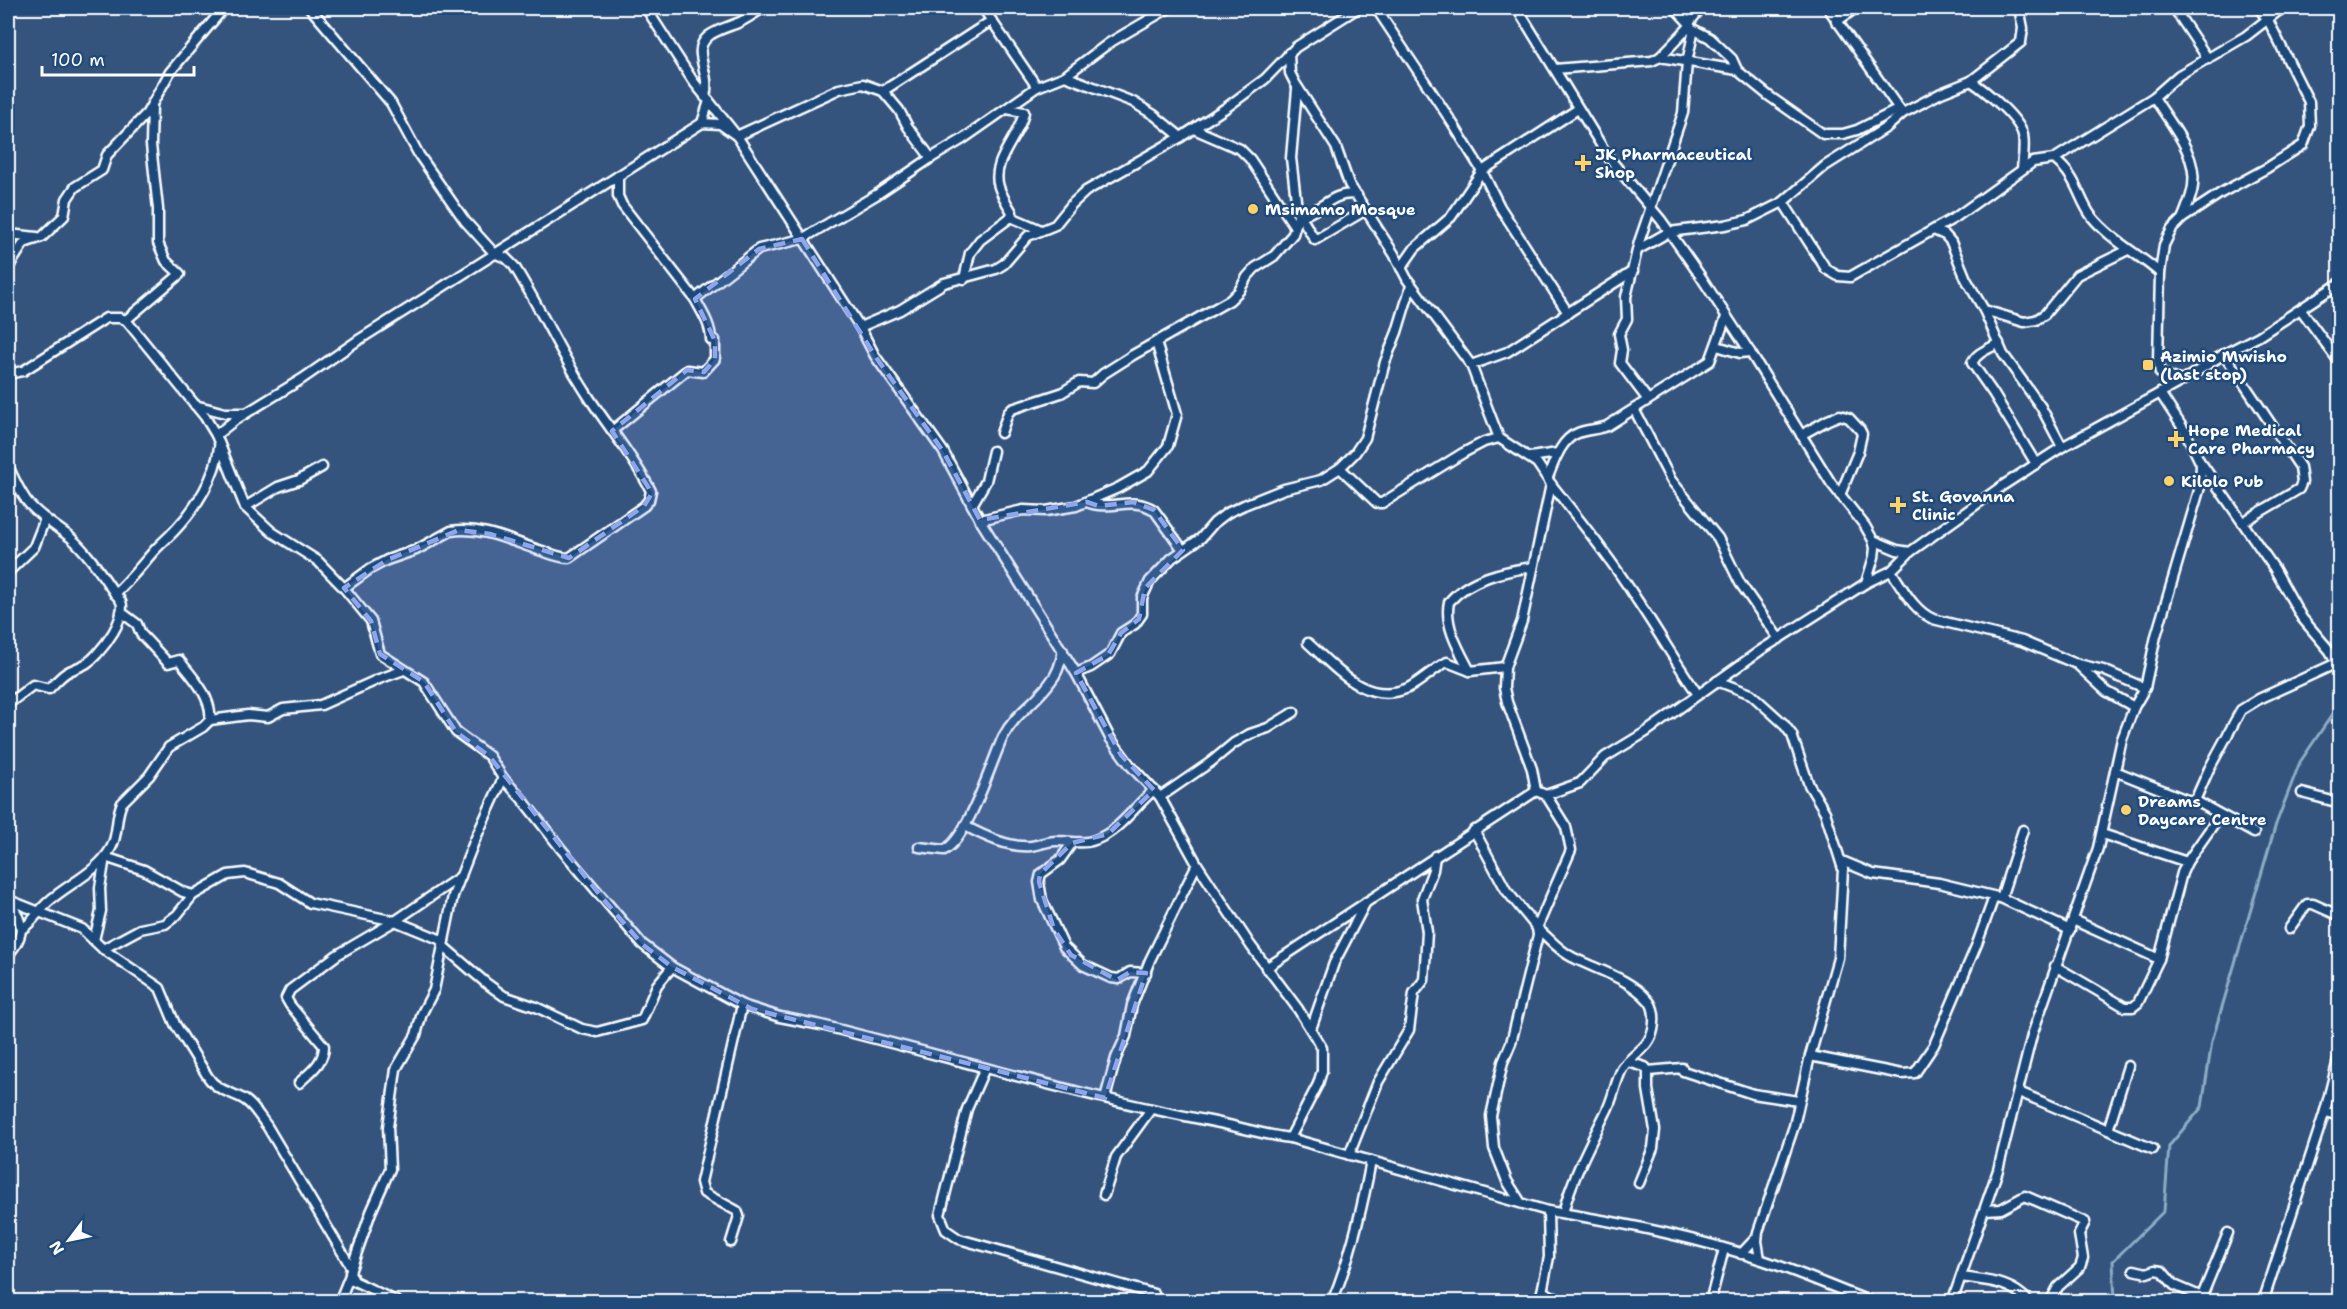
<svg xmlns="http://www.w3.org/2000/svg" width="2347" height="1309" font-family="'Shantell Sans',sans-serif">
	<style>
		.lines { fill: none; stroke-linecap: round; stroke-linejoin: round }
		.stream { stroke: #8eacc5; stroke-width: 3 }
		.minor-casing { stroke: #fff; stroke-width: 13 }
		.minor { stroke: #1f4a7a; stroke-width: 8 }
		.marked { fill: #8ea6ec; fill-opacity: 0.2; stroke: #8ea6ec; stroke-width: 4.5; stroke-dasharray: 12 8; stroke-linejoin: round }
		.poi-dot { fill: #ffd166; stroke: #1f4a7a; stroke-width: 2 }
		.labels { text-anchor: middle; stroke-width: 5; stroke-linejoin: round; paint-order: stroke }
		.poi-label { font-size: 16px; font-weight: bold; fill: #fff; stroke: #1f4a7a; text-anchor: start }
	</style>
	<rect width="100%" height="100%" fill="#34547d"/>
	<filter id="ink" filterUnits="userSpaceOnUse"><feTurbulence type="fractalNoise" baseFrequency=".0167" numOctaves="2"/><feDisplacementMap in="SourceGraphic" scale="12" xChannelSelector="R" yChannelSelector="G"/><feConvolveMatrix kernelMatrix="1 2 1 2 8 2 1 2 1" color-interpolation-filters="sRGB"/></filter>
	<g filter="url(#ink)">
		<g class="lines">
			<!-- stream -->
			<path class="stream" d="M2115,1302L2113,1261L2164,1211L2169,1146L2202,1107L2212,1041L2276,824L2300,762L2340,703"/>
			<!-- minor casing -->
			<g class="minor-casing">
				<g id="minor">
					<path d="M310,8L391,103L419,155L465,221L494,253L506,258L514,266C540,307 559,351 585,391C606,425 633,455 651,491L649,500L644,506L569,558C560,558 551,554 542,551C513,542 483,526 451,531L416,550L387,560L370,569L344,588"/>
					<path d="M983,8L1037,87"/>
					<path d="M1376,8L1453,124L1482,171L1500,207L1568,313"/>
					<path d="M1517,8L1609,158L1661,220L1699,274L1750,352L1831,483L1865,526L1873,540L1875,548L1874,557L1866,583"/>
					<path d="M1828,8L1902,113"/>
					<path d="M2174,8L2208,59"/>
					<path d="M1836,22L1856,8"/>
					<path d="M1689,23L1701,8"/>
					<path d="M1691,28L1710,38L1732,59L1737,70L1769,96L1823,134H1843L1857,130L1899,109"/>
					<path d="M1289,53L1290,73L1295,83L1336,147L1349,184L1394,254L1407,279L1471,365L1499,438L1537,463L1551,484C1581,522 1611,559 1637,600C1658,631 1676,663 1697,693"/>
					<path d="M1660,57L1737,70"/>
					<path d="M1555,69L1652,61L1660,57L1690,26"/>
					<path d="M1065,76L1133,102L1154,115L1181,137"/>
					<path d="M1971,81L2021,42L2023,28L2019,8"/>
					<path d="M883,91L991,21"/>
					<path d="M705,97C709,80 703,71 701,55C698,33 724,29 740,22C748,18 756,12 764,8"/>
					<path d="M2154,97C2169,122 2198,154 2193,186C2192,196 2187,207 2183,217"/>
					<path d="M702,123L709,101"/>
					<path d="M1194,129L1240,149L1250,159L1295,227"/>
					<path d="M2054,159L2154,97L2179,75L2246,36L2282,8"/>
					<path d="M1783,202L1826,269L1838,276L1850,277L1956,217L2033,162L2054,159C2060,164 2066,169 2070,176C2079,189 2082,204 2092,217C2111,240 2138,254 2160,273"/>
					<path d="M1011,217L1041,230"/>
					<path d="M1298,217C1320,213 1332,190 1357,195"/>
					<path d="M1301,217L1315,240L1366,210"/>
					<path d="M1934,230L1945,235L1951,242L1966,279L1984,310L2003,354L2041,407L2062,447"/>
					<path d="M8,234L37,237"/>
					<path d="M1637,250L1669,232L1725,225L1747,220L1783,202L1825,166L1887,127L1903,113L1941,93L1971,81C1986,91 2019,118 2023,135C2025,146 2023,158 2022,169"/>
					<path d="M8,268L24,243L42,237L64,216L67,199L75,187L102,170L107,155L147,113L170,72L224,8"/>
					<path d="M1401,268L1415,248L1451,217L1482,171L1578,109"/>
					<path d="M964,279L970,253L980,240L1011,217L1012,212C1007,204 1002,196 999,187C990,161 1020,137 1024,112L1007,109"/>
					<path d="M695,299L759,249L802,239L876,195L931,158L963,139L1037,87L1065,76L1109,43L1169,8"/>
					<path d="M1984,310L2024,322L2036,320L2045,314L2077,275L2128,250"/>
					<path d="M2301,310L2340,363"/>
					<path d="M126,320L180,274L166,261L158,243V209L151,145L152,105"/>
					<path d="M860,327L900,310L944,283L996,269L1004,264L1028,236L1055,225L1072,204L1086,191L1181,137L1227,107L1265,79L1296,47L1358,8"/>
					<path d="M1999,343C1989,349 1977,352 1972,363L1993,393L2036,464"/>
					<path d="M1717,346L1740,353L1750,352"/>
					<path d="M2224,354L2300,467L2302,482L2299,489L2243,522"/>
					<path d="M1471,365L1507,352L1633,271"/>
					<path d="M8,374L23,371L106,318H120L126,320L205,417L216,435L245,507L272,532L318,561L344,588L371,621L380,654L424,682L456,732L489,756L503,778L522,799L562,850L642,944L672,967L742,1005L780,1017L821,1025C950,1057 1079,1096 1210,1121C1237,1126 1263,1135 1290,1138L1318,1084L1322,1071V1048L1298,1009L1251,946L1197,864L1160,797L1130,765L1110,738L1076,673L980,520L943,451L875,356L860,327L737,136L693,81L646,8"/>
					<path d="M2182,381L2160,373L2158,361L2160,273L2164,245L2172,229L2183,218L2221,193L2267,168L2303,145L2310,126L2309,102L2268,20L2259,8"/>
					<path d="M1648,400L1620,363L1622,350L1619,334L1627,319L1626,297L1639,242L1683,113L1687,62L1693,34L1689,23L1675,8"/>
					<path d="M195,405L225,413H244"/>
					<path d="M1634,409L1671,480L1718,538L1740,583L1779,639"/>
					<path d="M612,431L687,370L703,372L715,359V340H711C711,325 702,312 695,299L622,205L618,196V176"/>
					<path d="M1001,433L1008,413L1012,409L1061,393L1079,382L1093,383L1103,374L1133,355L1230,300L1239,291L1247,277L1255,268L1274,256L1293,234L1298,217L1291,158L1297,89"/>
					<path d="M216,435L235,420L302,379L357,341L702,123L720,124L737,136L839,89L863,84L883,91L899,110L908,127L931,158"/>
					<path d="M1801,435L1828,420L1840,415L1849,418L1860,430L1862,434L1858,452L1840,495"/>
					<path d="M1530,457L1558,453"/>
					<path d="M2202,464L2274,568L2302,618L2330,651L2339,667"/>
					<path d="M8,466C15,480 20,494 30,505C42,518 57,527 70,537C88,553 100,572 113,591C117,597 122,599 122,606C122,623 107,643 97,654C85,668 77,666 66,673C60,677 54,684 49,689L33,685L8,704"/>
					<path d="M1340,468L1377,503H1382L1463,453L1484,442L1499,438"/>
					<path d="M1548,477C1554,462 1561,439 1578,433C1587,429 1597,430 1607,426L1710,361L1726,317"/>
					<path d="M1087,502C1109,512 1132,495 1154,510L1183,550"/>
					<path d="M972,505L986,481L993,451"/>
					<path d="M245,507L278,487L299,480L322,467"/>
					<path d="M980,520L1023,510L1046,511L1076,506L1118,488L1148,471L1168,446L1177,414L1156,342"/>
					<path d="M1873,540L1897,550L1910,552"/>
					<path d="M1891,571C1903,588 1913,610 1933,619L2022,641L2074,663L2103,670L2145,688"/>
					<path d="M8,572L34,547L45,519"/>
					<path d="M115,594C129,581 140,567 153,552C160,544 169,537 176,529C196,508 216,476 219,447"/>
					<path d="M1308,643C1336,668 1366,706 1408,688C1422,681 1433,669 1447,662L1470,671L1505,667"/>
					<path d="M2079,666L2106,691L2134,707"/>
					<path d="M1470,671C1459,650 1444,625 1449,602C1469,578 1505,571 1533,567"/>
					<path d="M1076,673L1091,667L1110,654L1121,633L1135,624L1142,614V598L1150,581L1172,558L1201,538L1214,523L1227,513L1244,505L1284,489L1321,480L1340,468L1355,453L1365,438L1385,362L1397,332L1411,286"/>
					<path d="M1717,681L1751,694L1783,723L1792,735L1809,785L1825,812L1843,869L1838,958L1810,1056L1794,1126L1758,1232L1757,1241L1760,1259"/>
					<path d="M210,720L248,715L268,717L283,709L321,705L379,679L404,670"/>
					<path d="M2115,771L2187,800H2194L2197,796L2209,769L2241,710L2259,699L2337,663"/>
					<path d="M1536,791L1532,769L1507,702L1504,688L1505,667L1522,621L1551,484"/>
					<path d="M2302,793L2340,803"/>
					<path d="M1546,795L1566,827L1571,850L1537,928C1548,937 1559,951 1572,957C1597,970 1629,978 1648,1000C1655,1007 1655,1021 1653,1030C1649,1049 1631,1054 1622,1069C1615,1083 1613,1099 1606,1112C1590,1144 1572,1178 1563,1213"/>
					<path d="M1160,797L1211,762L1234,743L1250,734L1268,728L1294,712"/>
					<path d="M2194,800L2254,833"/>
					<path d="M965,826C984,836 1009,848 1031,846C1040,845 1049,840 1058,841C1080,842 1087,846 1107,834C1123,825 1138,803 1154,790"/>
					<path d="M1474,830L1506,890L1537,928L1538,935L1511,1043L1503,1062L1491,1116L1494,1148L1507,1181L1521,1203"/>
					<path d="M2102,834L2187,862"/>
					<path d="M1072,843L1060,860L1041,874L1039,882L1042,900L1064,947L1083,965L1111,978L1119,979L1130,972L1146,973"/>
					<path d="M919,847L944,850C968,839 991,763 1003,737C1015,713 1037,702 1051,681C1058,673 1061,662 1063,651"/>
					<path d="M1842,861L1873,874L1939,883L2001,898L2070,930"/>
					<path d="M2001,898L2023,830"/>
					<path d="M9,900L82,929L103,949L160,988L175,1024L208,1077C217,1091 232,1092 245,1100C254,1106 260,1117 267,1126L351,1267"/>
					<path d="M2073,920L2159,959"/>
					<path d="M22,929C33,922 38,911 48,902C68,884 98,872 111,848C119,834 115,817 122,803L149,776L169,747L203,727L210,720C213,698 192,676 179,660L168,663L141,634L137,624L121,612"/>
					<path d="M2289,929L2307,904H2313L2340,916"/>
					<path d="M94,940L101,911L100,888L105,857L144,870L183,892L193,895"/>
					<path d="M443,946L486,983L504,996L536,1007L582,1029L597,1032L642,1020L657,985L672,967"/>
					<path d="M103,949L140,929L165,924L177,915L193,895L228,875L245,873L279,883L310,903L395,921L444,941"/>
					<path d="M8,955C27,933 23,923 9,900"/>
					<path d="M2055,966L2125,1007H2133L2138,1003L2159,959L2182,873L2187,862L2220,815"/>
					<path d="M1266,968L1536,791L1546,795L1580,783L1605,757L1646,732L1761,650L1866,583L1891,571L1910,552L2002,486L2062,447L2182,381L2224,354L2259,336L2340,283"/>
					<path d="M1311,1029L1334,963L1366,902"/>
					<path d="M1810,1056L1902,1074L1915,1073L1934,1045L1977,944L1994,897"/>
					<path d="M1628,1062L1645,1067L1648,1071V1089L1655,1130L1653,1148L1639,1183"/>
					<path d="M985,1068L967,1109L940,1215L946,1230L959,1239L1154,1294"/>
					<path d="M1648,1071L1682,1068L1683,1071L1753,1094L1798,1101"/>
					<path d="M299,1083C310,1072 324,1063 324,1046L290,1005L286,998L290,990L337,955L395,921L461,876"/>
					<path d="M2019,1092L2153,1149"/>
					<path d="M1105,1098L1116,1058L1126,1036L1132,1005L1150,960L1197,864"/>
					<path d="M2325,1111L2340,1117"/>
					<path d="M2108,1130L2128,1066"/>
					<path d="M1290,1138L1548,1211C1620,1222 1691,1236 1759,1259C1797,1271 1834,1288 1872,1302"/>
					<path d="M1349,1155L1378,1082L1409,1030L1414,993L1424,980L1427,932L1422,899L1433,870L1435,856"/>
					<path d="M1104,1195L1116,1157L1151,1109"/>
					<path d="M1985,1210L2001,1209L2025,1196L2085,1222L2079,1234L2083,1258L2080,1267L2058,1287L2050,1302"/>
					<path d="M731,1242L739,1216L737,1211L704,1193L701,1182L742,1005"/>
					<path d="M1741,1254L1757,1237"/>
					<path d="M2134,1270L2147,1273L2155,1270L2162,1271L2174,1285L2202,1297"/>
					<path d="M1961,1277C1987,1281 2011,1281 2029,1302"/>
					<path d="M1542,1291L1563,1302"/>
					<path d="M2200,1301L2228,1233"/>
					<path d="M339,1302L350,1275"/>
					<path d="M398,1302L354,1281L350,1272L371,1212L390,1169L388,1127L396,1069L416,1035L422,1013L434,990L453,896L474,842L503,778"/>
					<path d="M1332,1302C1351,1256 1362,1210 1371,1161"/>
					<path d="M1540,1302L1549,1257L1548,1211"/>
					<path d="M1710,1302L1724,1249"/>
					<path d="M1952,1302L1998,1170L2032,1035L2098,848L2122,739L2134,707L2145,688L2156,636L2200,487L2201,464L2186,433L2160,393"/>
					<path d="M2263,1302L2325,1111L2340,1052"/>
				</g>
			</g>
			<!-- minor -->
			<use href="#minor" class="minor"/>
		</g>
	</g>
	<!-- marked area -->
	<path class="marked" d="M802,239L875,356L943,451L980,520L1087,502L1099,506L1133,502L1154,510L1183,550L1145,588L1139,619L1121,633L1108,655L1076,673L1121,755L1154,790L1108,834L1072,843L1040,874L1039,882L1054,929L1071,955L1117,980L1130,972L1146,973L1105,1098L752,1009L672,967L642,944L604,900L489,756L456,732L424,682L380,654L371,621L344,588L387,560L459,530L490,534L569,558L644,506L652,493L612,431L687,370L704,372L715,359V341L695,299L759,249Z"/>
	<!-- markers -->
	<g class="poi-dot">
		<path d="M1580 154h6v6h6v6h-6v6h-6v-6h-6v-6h6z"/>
		<circle cx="1253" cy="209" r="6"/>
		<rect x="2142" y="359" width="12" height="12" rx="3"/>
		<path d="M2173 430h6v6h6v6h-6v6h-6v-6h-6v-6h6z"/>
		<circle cx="2169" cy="481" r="6"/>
		<path d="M1895 496h6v6h6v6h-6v6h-6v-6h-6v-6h6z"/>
		<circle cx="2126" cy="810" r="6"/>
	</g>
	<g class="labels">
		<!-- poi labels -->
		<g class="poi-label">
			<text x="1595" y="160">JK Pharmaceutical<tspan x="1595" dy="18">Shop</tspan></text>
			<text x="1265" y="215">Msimamo Mosque</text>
			<text x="2160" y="362">Azimio Mwisho<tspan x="2160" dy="18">(last stop)</tspan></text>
			<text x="2188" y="436">Hope Medical<tspan x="2188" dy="18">Care Pharmacy</tspan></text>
			<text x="2181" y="487">Kilolo Pub</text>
			<text x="1912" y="502">St. Govanna<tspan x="1912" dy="18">Clinic</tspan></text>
			<text x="2138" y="807">Dreams<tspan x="2138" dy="18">Daycare Centre</tspan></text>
		</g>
	</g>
	<!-- margin -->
	<rect width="2347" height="1309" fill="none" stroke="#1f4a7a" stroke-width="30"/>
	<rect x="15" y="15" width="2317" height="1279" fill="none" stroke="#fff" stroke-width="2" filter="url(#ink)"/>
	<!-- north arrow -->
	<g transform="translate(69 1240) rotate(238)" stroke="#1f4a7a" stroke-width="4.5" paint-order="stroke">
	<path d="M0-4.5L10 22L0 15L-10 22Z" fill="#ffffff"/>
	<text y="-9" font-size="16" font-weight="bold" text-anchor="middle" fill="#ffffff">N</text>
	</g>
	<!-- scale -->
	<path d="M42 66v9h152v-9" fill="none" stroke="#ffffff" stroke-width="3"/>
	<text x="51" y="66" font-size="18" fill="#ffffff" stroke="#1f4a7a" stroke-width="4.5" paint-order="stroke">100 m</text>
</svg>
